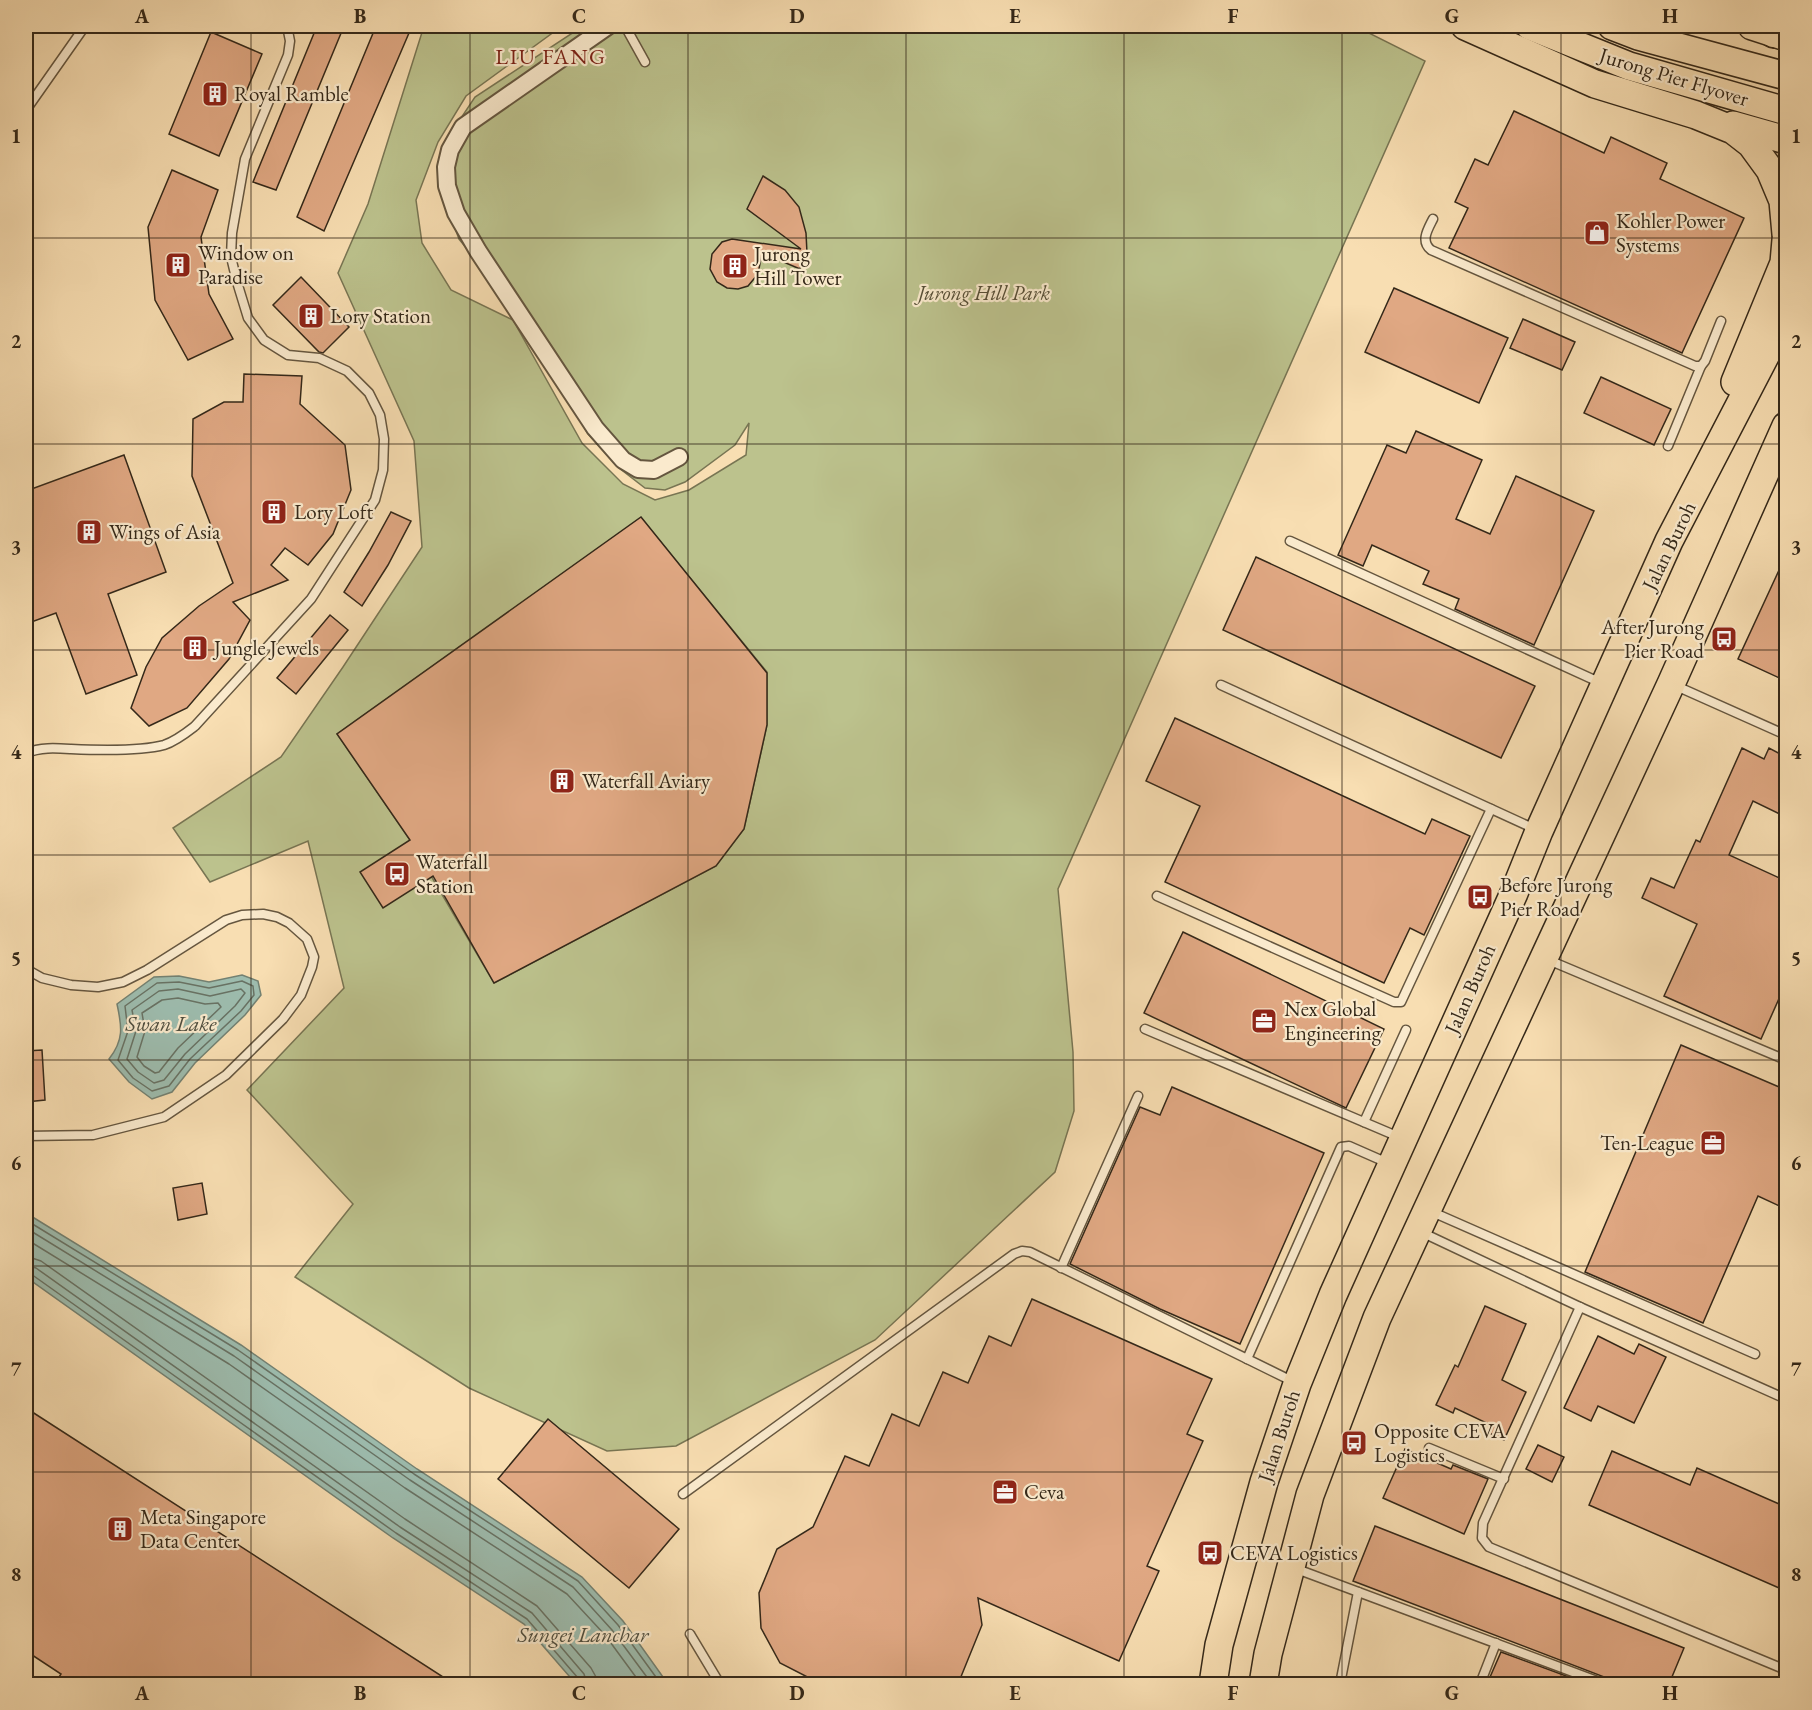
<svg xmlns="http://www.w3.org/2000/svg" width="1812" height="1710" font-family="'EB Garamond',serif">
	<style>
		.green { fill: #bcc28d; stroke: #787553; stroke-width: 1.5; fill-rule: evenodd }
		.water { fill: #9dbcae; stroke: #738172; stroke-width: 1.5 }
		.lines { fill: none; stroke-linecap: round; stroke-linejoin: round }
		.shore { stroke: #687264; stroke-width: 1.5 }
		.building { fill: #e0a883; stroke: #342819; stroke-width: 1.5 }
		.service-casing { stroke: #65563f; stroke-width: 11 }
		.minor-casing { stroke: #65563f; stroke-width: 20 }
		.primary-casing { stroke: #342819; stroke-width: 30 }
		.trunk-casing { stroke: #342819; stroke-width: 32 }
		.service { stroke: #faeacd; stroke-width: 8 }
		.minor { stroke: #faeacd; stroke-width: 16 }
		.primary { stroke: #f8deb2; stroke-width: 27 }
		.trunk { stroke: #f8deb2; stroke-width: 28 }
		.grid { fill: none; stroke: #342819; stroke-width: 1.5; stroke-opacity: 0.55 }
		.labels { text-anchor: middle; stroke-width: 4.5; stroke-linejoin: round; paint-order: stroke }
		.street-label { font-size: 21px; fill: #342819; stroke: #faeacd }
		.poi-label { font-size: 21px; fill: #342819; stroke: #faeacd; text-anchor: start }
		.park-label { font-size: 21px; font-style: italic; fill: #564e36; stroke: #faeacd }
		.neighbourhood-label { font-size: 22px; letter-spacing: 1.5px; fill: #7a1f14; stroke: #faeacd }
		.water-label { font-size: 22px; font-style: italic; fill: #4e4d3e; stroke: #faeacd }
		.neatline { fill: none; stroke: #342819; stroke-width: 2 }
		.grid-label { font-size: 20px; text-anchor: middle; font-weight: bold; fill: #342819 }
	</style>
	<rect width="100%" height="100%" fill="#f8deb2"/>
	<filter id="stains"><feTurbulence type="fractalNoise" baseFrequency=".00333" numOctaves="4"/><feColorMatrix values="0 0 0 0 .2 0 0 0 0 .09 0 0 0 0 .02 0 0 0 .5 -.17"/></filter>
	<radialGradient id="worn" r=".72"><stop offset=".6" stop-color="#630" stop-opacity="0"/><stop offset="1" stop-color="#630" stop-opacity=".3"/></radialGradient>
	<!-- green -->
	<path class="green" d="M424,26H562L466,96L438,142L416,200L422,243L451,290L513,320L582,443L623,484L655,500L689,490L746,455L749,423L735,445L685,482L665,490L645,488L619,468L588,434L517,310L459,239L442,192L445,142L475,97L583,26H1355L1425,61L1058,889L1073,1052L1074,1111L1055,1172L875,1340L676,1446L607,1451L469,1388L295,1277L353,1204L247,1090L344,988L308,841L210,882L173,828L281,757L343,667L422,547L414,441L338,273L368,204ZM641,518L767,672V725L744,829L716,866L494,983L410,840L337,734Z"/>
	<!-- water -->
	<g class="water">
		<path d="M242,975L258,981L261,995L245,1015L195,1063L172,1092L152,1099L129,1082L109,1059C124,1040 122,1027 117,1004L154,977L179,976L209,982Z"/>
		<path d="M26,1213L241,1345L417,1469L582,1577L623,1621L668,1684H576L524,1624L393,1538L26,1277Z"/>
	</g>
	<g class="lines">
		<!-- shore -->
		<g class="shore">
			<path d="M242,981L253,986L254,995L241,1011L190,1059L169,1086L152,1091L133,1078L118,1060L128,1031L125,1006L157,983L179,982L209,988Z"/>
			<path d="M178,989L210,996L241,989L245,993L235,1006L185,1054L164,1080L154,1083L138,1072L127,1059L136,1031L132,1010L159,991Z"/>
			<path d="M178,998L205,1004L218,1003L221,1007L178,1048L159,1072L155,1073L144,1066L137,1057L145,1031L142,1013L162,1000Z"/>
			<path d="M26,1220L238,1350L414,1474L578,1581L618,1625L661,1684"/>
			<path d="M26,1228L234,1356L410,1480L573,1587L612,1630L652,1684"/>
			<path d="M26,1239L229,1364L405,1488L567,1594L605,1635L641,1684"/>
			<path d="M26,1256L41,1261L405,1519L537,1606L591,1668L596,1677V1684"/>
			<path d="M26,1265L36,1268L400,1527L532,1613L584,1674L587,1684"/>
			<path d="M26,1273L31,1274L396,1533L527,1619L578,1678L580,1684"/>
		</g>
	</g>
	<!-- building -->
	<g class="building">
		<path d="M317,26H344L276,190L253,182Z"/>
		<path d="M376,26H412L324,231L297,217Z"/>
		<path d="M211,32L262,54L219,156L169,134Z"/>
		<path d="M1514,111L1604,153L1611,137L1667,163L1660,179L1744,218L1682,353L1449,248L1468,208L1455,202L1475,159L1488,165Z"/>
		<path d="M172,170L218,190L201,237L209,294L233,339L188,360L155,300L148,227Z"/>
		<path d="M763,176L785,190L799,207L806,233L807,253L805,252L800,269L762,253L758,274L748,286L738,289L727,288L717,282L710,269L712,254L722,242L732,239L801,249L747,209Z"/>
		<path d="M301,277L349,327L323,353L319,352L273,305Z"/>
		<path d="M1394,288L1508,338L1479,403L1365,352Z"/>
		<path d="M1523,319L1575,342L1562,370L1510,348Z"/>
		<path d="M244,374L302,376L300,404L345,445L351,490L333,534L308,565L285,548L271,565L288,580L233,602L250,620L229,659L187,708L149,726L131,708L146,667L162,638L199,606L233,583L192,476L193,419L224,402H243Z"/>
		<path d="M1601,377L1671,409L1654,445L1584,413Z"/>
		<path d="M1416,431L1482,460L1456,519L1490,534L1516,476L1594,511L1534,645L1455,609L1459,599L1423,584L1429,571L1372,545L1363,566L1338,555L1387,445L1406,453Z"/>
		<path d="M124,455L166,572L108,594L137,675L86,694L56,613L26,624V491Z"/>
		<path d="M391,512L411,521L388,565L362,606L344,592L369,552Z"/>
		<path d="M641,517L767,673V725L744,829L716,866L494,983L433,876L383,908L360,872L410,840L337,734Z"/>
		<path d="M1786,555V681L1738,659Z"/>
		<path d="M1256,557L1535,686L1501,758L1223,630Z"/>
		<path d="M330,615L348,630L296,694L277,678Z"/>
		<path d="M1175,718L1425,834L1432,819L1470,836L1424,935L1410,928L1384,983L1165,882L1200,806L1146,781Z"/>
		<path d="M1742,748L1764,759L1769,748L1786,757V817L1753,801L1729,855L1786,881V983L1761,1039L1664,996L1697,924L1642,898L1651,878L1674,888L1696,840L1700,842Z"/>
		<path d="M1183,932L1384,1029L1346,1108L1144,1013Z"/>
		<path d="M1681,1045L1786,1090V1209L1758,1196L1703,1323L1585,1272Z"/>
		<path d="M42,1050L45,1100L26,1102V1051Z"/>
		<path d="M1172,1087L1324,1153L1240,1344L1160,1309L1070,1264L1140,1107L1160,1115Z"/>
		<path d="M202,1183L207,1214L178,1220L173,1188Z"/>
		<path d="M1032,1299L1212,1379L1187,1434L1203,1441L1147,1566L1159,1571L1119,1661L978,1598L982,1625L958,1684H821L780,1663L761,1628L759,1593L777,1549L813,1527L845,1456L869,1466L892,1414L919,1426L943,1372L968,1383L989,1336L1011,1346Z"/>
		<path d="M1485,1306L1526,1324L1502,1380L1526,1392L1504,1440L1489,1433L1493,1426L1455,1408L1453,1413L1436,1405L1455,1365L1458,1367Z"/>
		<path d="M1598,1336L1634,1354L1639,1344L1666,1357L1634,1423L1598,1406L1591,1421L1564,1408Z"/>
		<path d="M26,1408L454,1684H55L61,1674L26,1651Z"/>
		<path d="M548,1419L679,1529L629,1588L498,1479Z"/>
		<path d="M1538,1445L1564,1457L1552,1482L1526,1469Z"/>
		<path d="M1405,1449L1451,1469L1453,1465L1488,1479L1464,1534L1383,1498Z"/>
		<path d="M1612,1451L1690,1485L1697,1468L1786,1507V1591L1589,1505Z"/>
		<path d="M1375,1526L1684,1648L1669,1684H1611L1607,1678L1353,1581Z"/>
		<path d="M1501,1652L1588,1684H1487Z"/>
	</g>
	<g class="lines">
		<!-- service casing -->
		<g class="service-casing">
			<g id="service">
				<path d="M625,26L645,62"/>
				<path d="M26,110L85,26"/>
				<path d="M1433,219C1428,229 1420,241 1431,250L1695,366H1701L1705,361L1721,321"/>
				<path d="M1668,446L1701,366"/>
				<path d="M1290,541L1601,683"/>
				<path d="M1221,685L1537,830"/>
				<path d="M1674,685L1786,735"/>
				<path d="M26,753C41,747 55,748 71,749C94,750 142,751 164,745C176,741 186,733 195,726L311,599L375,500L383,470L384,439L380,415L369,393L347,371L319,358L288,355L264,340L248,318L237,282L231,257L232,233L245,159L288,55L290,41L287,26"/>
				<path d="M1157,896L1394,1002H1401L1491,809"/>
				<path d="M1546,959L1786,1060"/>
				<path d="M26,969L42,978L71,985L98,987L123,982L147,970L226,920L242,915L263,914L277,917L289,923L307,939L314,957L312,967L301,995L283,1019L226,1075L164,1117L93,1135L26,1136"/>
				<path d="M1145,1029L1399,1137"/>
				<path d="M1364,1122L1406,1030"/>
				<path d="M1430,1211L1755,1354"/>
				<path d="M1421,1232L1580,1307L1786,1399"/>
				<path d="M1061,1268L1138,1096"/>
				<path d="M1580,1307L1483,1523L1482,1538L1489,1547L1786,1670"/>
				<path d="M1247,1359L1341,1147L1349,1146L1390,1164"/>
				<path d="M1429,1448L1504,1479"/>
				<path d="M683,1494L1014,1254L1022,1251L1030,1252L1294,1382"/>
				<path d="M1294,1568L1605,1684"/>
				<path d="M690,1634L720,1684"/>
				<path d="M1340,1684L1358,1592"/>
				<path d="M1480,1684L1496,1643"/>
			</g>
		</g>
		<!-- minor casing -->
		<g class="minor-casing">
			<path id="minor" d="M608,26L463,127L450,150L446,167L447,186L456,213L478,251L595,428L623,460L638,469L654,470L679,457"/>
		</g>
		<!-- primary casing -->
		<g class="primary-casing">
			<g id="primary">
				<path d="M1465,26L1595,84L1696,115L1733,130L1751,144L1770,170L1783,201L1786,234"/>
				<path d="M1530,26L1629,66L1786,111"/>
				<path d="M1612,26L1638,36L1786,76"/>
				<path d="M1752,26L1786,37"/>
				<path d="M1733,125L1786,140"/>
				<path d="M1735,382L1784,263L1786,240"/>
				<path d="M1213,1684L1219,1645L1264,1482L1297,1384L1333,1295L1514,893L1539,831L1669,541L1786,316"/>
				<path d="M1263,1684L1268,1654L1310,1495L1377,1318L1671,684L1786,426"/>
			</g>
		</g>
		<!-- trunk casing -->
		<g class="trunk-casing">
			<path id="trunk" d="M1774,33L1786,31"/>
		</g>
		<!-- service -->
		<use href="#service" class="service"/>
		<!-- minor -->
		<use href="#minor" class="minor"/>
		<!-- primary -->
		<use href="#primary" class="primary"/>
		<!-- trunk -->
		<use href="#trunk" class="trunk"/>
	</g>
	<!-- grid -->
	<path class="grid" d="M251,26V1684M470,26V1684M688,26V1684M906,26V1684M1124,26V1684M1342,26V1684M1561,26V1684M26,238H1786M26,444H1786M26,650H1786M26,855H1786M26,1060H1786M26,1266H1786M26,1472H1786"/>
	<!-- icons -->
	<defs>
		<g id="building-square" transform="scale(1.35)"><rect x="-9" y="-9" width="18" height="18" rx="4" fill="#8f2418" stroke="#faeacd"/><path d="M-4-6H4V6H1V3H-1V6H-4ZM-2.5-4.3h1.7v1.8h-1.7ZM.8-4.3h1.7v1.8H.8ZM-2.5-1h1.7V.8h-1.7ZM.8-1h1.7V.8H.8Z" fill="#fff"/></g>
		<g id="shop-square" transform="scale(1.35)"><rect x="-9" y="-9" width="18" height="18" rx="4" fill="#8f2418" stroke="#faeacd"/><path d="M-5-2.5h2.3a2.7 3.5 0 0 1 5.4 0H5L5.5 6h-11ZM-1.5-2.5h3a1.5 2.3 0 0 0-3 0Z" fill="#fff"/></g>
		<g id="bus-square" transform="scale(1.35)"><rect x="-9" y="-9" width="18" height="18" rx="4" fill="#8f2418" stroke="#faeacd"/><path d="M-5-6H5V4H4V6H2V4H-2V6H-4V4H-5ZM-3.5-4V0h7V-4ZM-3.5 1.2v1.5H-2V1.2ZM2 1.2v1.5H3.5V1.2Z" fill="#fff"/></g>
		<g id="office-square" transform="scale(1.35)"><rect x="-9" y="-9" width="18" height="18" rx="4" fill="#8f2418" stroke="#faeacd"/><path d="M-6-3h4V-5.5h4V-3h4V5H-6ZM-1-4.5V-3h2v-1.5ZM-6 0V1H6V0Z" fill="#fff"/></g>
	</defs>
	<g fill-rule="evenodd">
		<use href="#building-square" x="215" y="94"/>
		<use href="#shop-square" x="1597" y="233"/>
		<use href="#building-square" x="178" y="265"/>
		<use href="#building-square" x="735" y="266"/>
		<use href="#building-square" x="311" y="316"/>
		<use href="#building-square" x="274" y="512"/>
		<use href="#building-square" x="89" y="532"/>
		<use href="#bus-square" x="1724" y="639"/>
		<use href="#building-square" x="195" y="648"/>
		<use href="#building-square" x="562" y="781"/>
		<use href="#bus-square" x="397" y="874"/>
		<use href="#bus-square" x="1480" y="897"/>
		<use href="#office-square" x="1264" y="1021"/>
		<use href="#office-square" x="1713" y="1143"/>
		<use href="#bus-square" x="1354" y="1443"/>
		<use href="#office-square" x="1005" y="1492"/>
		<use href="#building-square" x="120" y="1529"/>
		<use href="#bus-square" x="1210" y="1553"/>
	</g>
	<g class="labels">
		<!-- street labels -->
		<g class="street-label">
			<text transform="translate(1674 77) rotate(17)" y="7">Jurong Pier Flyover</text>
			<text transform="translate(1669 546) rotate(-64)" y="7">Jalan Buroh</text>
			<text transform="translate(1470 989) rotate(-66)" y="7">Jalan Buroh</text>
			<text transform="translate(1279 1436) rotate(-72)" y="7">Jalan Buroh</text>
		</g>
		<!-- poi labels -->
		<g class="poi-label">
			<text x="234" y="101">Royal Ramble</text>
			<text x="1616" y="228">Kohler Power<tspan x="1616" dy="24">Systems</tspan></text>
			<text x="198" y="260">Window on<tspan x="198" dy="24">Paradise</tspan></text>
			<text x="754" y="261">Jurong<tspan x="754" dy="24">Hill Tower</tspan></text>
			<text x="330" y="323">Lory Station</text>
			<text x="294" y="519">Lory Loft</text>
			<text x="109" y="539">Wings of Asia</text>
			<text x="1704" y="634" text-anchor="end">After Jurong<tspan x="1704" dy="24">Pier Road</tspan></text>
			<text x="214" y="655">Jungle Jewels</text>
			<text x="582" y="788">Waterfall Aviary</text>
			<text x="416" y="869">Waterfall<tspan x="416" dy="24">Station</tspan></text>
			<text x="1500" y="892">Before Jurong<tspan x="1500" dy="24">Pier Road</tspan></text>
			<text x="1284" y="1016">Nex Global<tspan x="1284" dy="24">Engineering</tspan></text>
			<text x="1694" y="1150" text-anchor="end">Ten-League</text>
			<text x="1374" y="1438">Opposite CEVA<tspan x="1374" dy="24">Logistics</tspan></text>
			<text x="1024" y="1499">Ceva</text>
			<text x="140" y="1524">Meta Singapore<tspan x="140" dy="24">Data Center</tspan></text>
			<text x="1230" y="1560">CEVA Logistics</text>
		</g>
		<!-- park labels -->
		<g class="park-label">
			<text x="984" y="300">Jurong Hill Park</text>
		</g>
		<!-- neighbourhood labels -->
		<g class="neighbourhood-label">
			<text x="551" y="64">LIU FANG</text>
		</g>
		<!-- water labels -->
		<g class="water-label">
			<text x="171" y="1031">Swan Lake</text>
			<text x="583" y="1642">Sungei Lanchar</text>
		</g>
	</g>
	<!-- margin -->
	<rect width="1812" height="1710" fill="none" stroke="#f8deb2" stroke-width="66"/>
	<rect x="33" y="33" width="1746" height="1644" class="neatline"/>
	<g class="grid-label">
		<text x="142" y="23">A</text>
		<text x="360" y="23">B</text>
		<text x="579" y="23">C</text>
		<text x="797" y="23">D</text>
		<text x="1015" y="23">E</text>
		<text x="1233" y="23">F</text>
		<text x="1452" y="23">G</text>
		<text x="1670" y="23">H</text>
		<text x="16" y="143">1</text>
		<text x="1796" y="143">1</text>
		<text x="16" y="348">2</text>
		<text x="1796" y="348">2</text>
		<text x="16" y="554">3</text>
		<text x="1796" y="554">3</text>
		<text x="16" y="759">4</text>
		<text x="1796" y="759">4</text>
		<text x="16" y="965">5</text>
		<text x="1796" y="965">5</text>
		<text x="16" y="1170">6</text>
		<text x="1796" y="1170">6</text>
		<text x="16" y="1376">7</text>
		<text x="1796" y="1376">7</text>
		<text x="16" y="1581">8</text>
		<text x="1796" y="1581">8</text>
		<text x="142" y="1700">A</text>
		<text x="360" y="1700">B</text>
		<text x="579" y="1700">C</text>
		<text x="797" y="1700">D</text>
		<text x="1015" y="1700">E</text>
		<text x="1233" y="1700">F</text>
		<text x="1452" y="1700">G</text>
		<text x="1670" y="1700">H</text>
	</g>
	<rect width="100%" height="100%" filter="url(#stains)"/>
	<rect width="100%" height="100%" fill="url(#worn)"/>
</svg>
